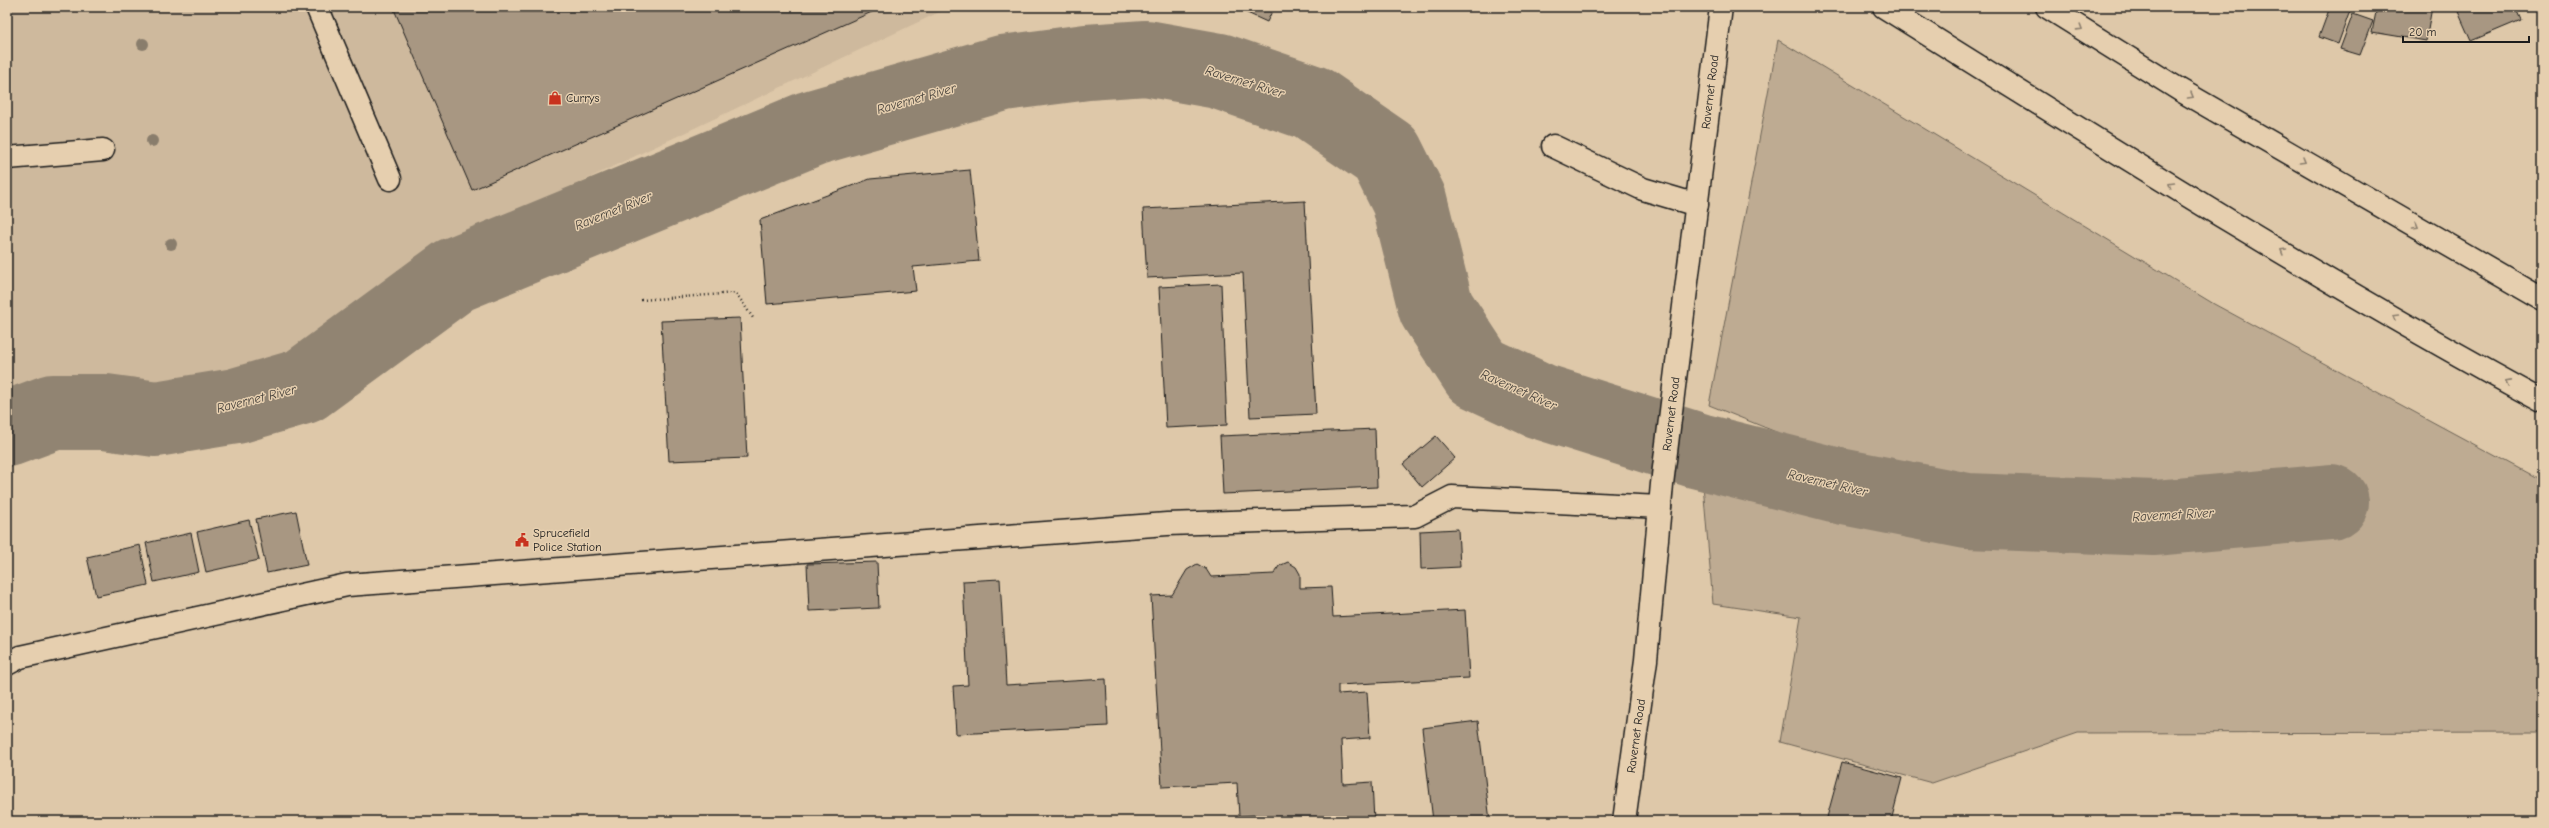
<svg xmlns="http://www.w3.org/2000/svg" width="2549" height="828" font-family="'Comic Neue',sans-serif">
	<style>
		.built { fill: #ceb99d }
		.green { fill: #beab92; stroke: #6d6457 }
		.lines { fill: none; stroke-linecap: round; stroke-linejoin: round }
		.river { stroke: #918472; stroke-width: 76 }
		.building { fill: #a89782; stroke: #1c1c1c }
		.lane-casing { stroke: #1c1c1c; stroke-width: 25 }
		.secondary-casing { stroke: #1c1c1c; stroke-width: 25 }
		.highway-casing { stroke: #1c1c1c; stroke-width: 25 }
		.path { stroke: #1c1c1c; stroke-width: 2.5; stroke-dasharray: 1 3; stroke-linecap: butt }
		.lane { stroke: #e6cfaf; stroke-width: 22 }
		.secondary { stroke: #e6cfaf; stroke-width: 22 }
		.highway { stroke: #e6cfaf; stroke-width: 22 }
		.tree { fill: #897d6c }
		.oneway { stroke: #8b7e6d }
		.labels { text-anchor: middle; stroke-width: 3; stroke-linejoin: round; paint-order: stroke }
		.street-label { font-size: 12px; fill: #1c1c1c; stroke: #e6cfaf }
		.poi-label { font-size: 12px; fill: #1c1c1c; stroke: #e6cfaf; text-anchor: start }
		.water-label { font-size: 13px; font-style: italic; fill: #45403a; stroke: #e6cfaf }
	</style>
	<rect width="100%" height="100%" fill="#dec8a9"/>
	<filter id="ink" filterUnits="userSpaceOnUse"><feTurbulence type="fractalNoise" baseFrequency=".025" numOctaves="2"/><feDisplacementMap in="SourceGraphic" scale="8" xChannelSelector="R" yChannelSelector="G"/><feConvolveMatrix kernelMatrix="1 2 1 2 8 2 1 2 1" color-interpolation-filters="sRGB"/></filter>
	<g filter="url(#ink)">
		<!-- built -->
		<path class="built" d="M7,7H950L477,231L306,358L222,387L113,386L7,411Z"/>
		<!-- green -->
		<path class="green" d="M1778,40L2214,304L2542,481V732L2078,733L1932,783L1780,742L1801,617L1713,604L1703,485L1776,494L1878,520L1974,539L2057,548L2042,496L1962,483L1806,444L1709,405Z"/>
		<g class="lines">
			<!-- river -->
			<path class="river" d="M7,429L53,412H105L156,419L236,406L304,386L455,275L812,128L1003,73L1087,62L1146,58L1219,71L1312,103L1386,154L1409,200L1436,308L1478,372L1540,401L1699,451L1834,485L1967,511L2155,518L2331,502"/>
		</g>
		<!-- building -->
		<g class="building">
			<path d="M393,7H883L472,190Z"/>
			<path d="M1234,7H1274L1267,22Z"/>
			<path d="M2330,7L2351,8L2338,44L2319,37Z"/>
			<path d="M2377,7H2432L2426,41L2372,32Z"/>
			<path d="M2456,7H2515L2521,20L2471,41Z"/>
			<path d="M2353,14L2373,21L2360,55L2340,49Z"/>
			<path d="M970,170L979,261L913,267L916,291L767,304L760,220L870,179Z"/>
			<path d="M1305,201L1316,414L1250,417L1243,273L1147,278L1143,209Z"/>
			<path d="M1221,284L1227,425L1166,428L1159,287Z"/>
			<path d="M740,318L747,458L669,461L661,321Z"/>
			<path d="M1375,429L1377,487L1223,494L1220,436Z"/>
			<path d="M1436,436L1455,458L1422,487L1403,464Z"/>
			<path d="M296,511L307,565L267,573L256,519Z"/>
			<path d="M249,520L259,560L206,572L197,532Z"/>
			<path d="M1458,529L1460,567L1421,569L1420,531Z"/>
			<path d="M191,533L199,572L154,582L146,543Z"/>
			<path d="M140,545L148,585L96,596L87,557Z"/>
			<path d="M877,562L879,608L809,611L807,564Z"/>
			<path d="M1288,562L1296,567L1300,574V588L1331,587L1333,617L1465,610L1469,678L1338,685V694L1367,692L1370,738L1341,740L1343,784L1372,782L1374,821H1255V815L1239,816L1237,783L1162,787L1151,596L1172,595L1187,570L1197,564L1206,569L1211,577L1274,574L1279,566Z"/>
			<path d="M1000,579L1006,685L1106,679L1108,726L956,734L953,686L968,685L963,581Z"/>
			<path d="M1478,721L1490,821H1433L1422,728Z"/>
			<path d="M1842,762L1902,778L1891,821H1826Z"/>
		</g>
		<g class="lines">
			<!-- lane casing -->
			<g class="lane-casing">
				<g id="lane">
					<path d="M317,7L390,179"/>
					<path d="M1553,146L1643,189L1697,205"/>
					<path d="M7,158L103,150"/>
					<path d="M7,664L20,657L347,585L1167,524L1415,516L1452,497L1660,507"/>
				</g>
			</g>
			<!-- secondary casing -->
			<g class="secondary-casing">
				<path id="secondary" d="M1624,821L1646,660L1662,484L1721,7"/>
			</g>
			<!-- highway casing -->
			<g class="highway-casing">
				<g id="highway">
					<path d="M1884,7C2100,142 2317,279 2542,401"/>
					<path d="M2047,7L2180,90L2542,299"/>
				</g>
			</g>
			<!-- path -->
			<path class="path" d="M641,300L736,293L753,318"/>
			<!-- lane -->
			<use href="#lane" class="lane"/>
			<!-- secondary -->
			<use href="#secondary" class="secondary"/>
			<!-- highway -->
			<use href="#highway" class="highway"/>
		</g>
		<!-- trees -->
		<g class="tree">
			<circle cx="143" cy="44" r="6"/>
			<circle cx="152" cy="141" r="6"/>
			<circle cx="171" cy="244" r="6"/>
		</g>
		<!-- one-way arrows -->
		<defs><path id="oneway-chevron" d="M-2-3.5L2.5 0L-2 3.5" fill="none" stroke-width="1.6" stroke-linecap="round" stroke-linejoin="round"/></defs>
		<g class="oneway">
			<use href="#oneway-chevron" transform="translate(2080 28) rotate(32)"/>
			<use href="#oneway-chevron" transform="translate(2191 96) rotate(30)"/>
			<use href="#oneway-chevron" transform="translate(2303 161) rotate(30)"/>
			<use href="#oneway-chevron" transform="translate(2171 185) rotate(-149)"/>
			<use href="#oneway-chevron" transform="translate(2416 226) rotate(30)"/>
			<use href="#oneway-chevron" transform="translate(2283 251) rotate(-149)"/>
			<use href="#oneway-chevron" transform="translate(2395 317) rotate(-149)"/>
			<use href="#oneway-chevron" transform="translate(2508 382) rotate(-152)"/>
		</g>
	</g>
	<!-- icons -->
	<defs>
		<g id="shop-bare" transform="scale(1.08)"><path d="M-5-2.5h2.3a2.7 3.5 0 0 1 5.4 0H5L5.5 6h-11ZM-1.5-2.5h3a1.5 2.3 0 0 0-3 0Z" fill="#c8321e" stroke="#e6cfaf" stroke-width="2.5" paint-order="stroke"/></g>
		<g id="civic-bare" transform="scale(1.08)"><path d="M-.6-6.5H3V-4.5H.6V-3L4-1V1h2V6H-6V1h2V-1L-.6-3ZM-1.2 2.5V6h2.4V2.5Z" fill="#c8321e" stroke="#e6cfaf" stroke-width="2.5" paint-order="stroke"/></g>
	</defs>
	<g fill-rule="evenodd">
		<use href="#shop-bare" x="555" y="98"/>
		<use href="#civic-bare" x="522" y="540"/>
	</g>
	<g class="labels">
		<!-- street labels -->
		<g class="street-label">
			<text transform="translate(1710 92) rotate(-83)" y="4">Ravernet Road</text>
			<text transform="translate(1671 414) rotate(-83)" y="4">Ravernet Road</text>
			<text transform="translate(1636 736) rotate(-82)" y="4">Ravernet Road</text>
		</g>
		<!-- poi labels -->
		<g class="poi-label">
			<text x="566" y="102">Currys</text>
			<text x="533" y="537">Sprucefield<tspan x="533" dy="14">Police Station</tspan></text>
		</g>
		<!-- water labels -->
		<g class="water-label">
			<text transform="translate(1245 81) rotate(17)" y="5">Ravernet River</text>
			<text transform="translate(916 98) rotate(-16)" y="5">Ravernet River</text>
			<text transform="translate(613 210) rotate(-22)" y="5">Ravernet River</text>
			<text transform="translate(1519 389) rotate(24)" y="5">Ravernet River</text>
			<text transform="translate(256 398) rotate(-14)" y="5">Ravernet River</text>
			<text transform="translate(1828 482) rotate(13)" y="5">Ravernet River</text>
			<text transform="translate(2173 514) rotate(-3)" y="5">Ravernet River</text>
		</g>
	</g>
	<!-- margin -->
	<rect width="2549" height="828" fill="none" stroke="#e6cfaf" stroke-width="24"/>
	<rect x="12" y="12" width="2525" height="804" fill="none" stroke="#1c1c1c" stroke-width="1.5" filter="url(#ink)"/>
	<!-- scale -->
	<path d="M2403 36v6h126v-6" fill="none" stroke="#1c1c1c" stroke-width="2"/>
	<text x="2409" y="36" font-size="12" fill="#1c1c1c" stroke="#e6cfaf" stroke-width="3" paint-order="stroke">20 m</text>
</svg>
